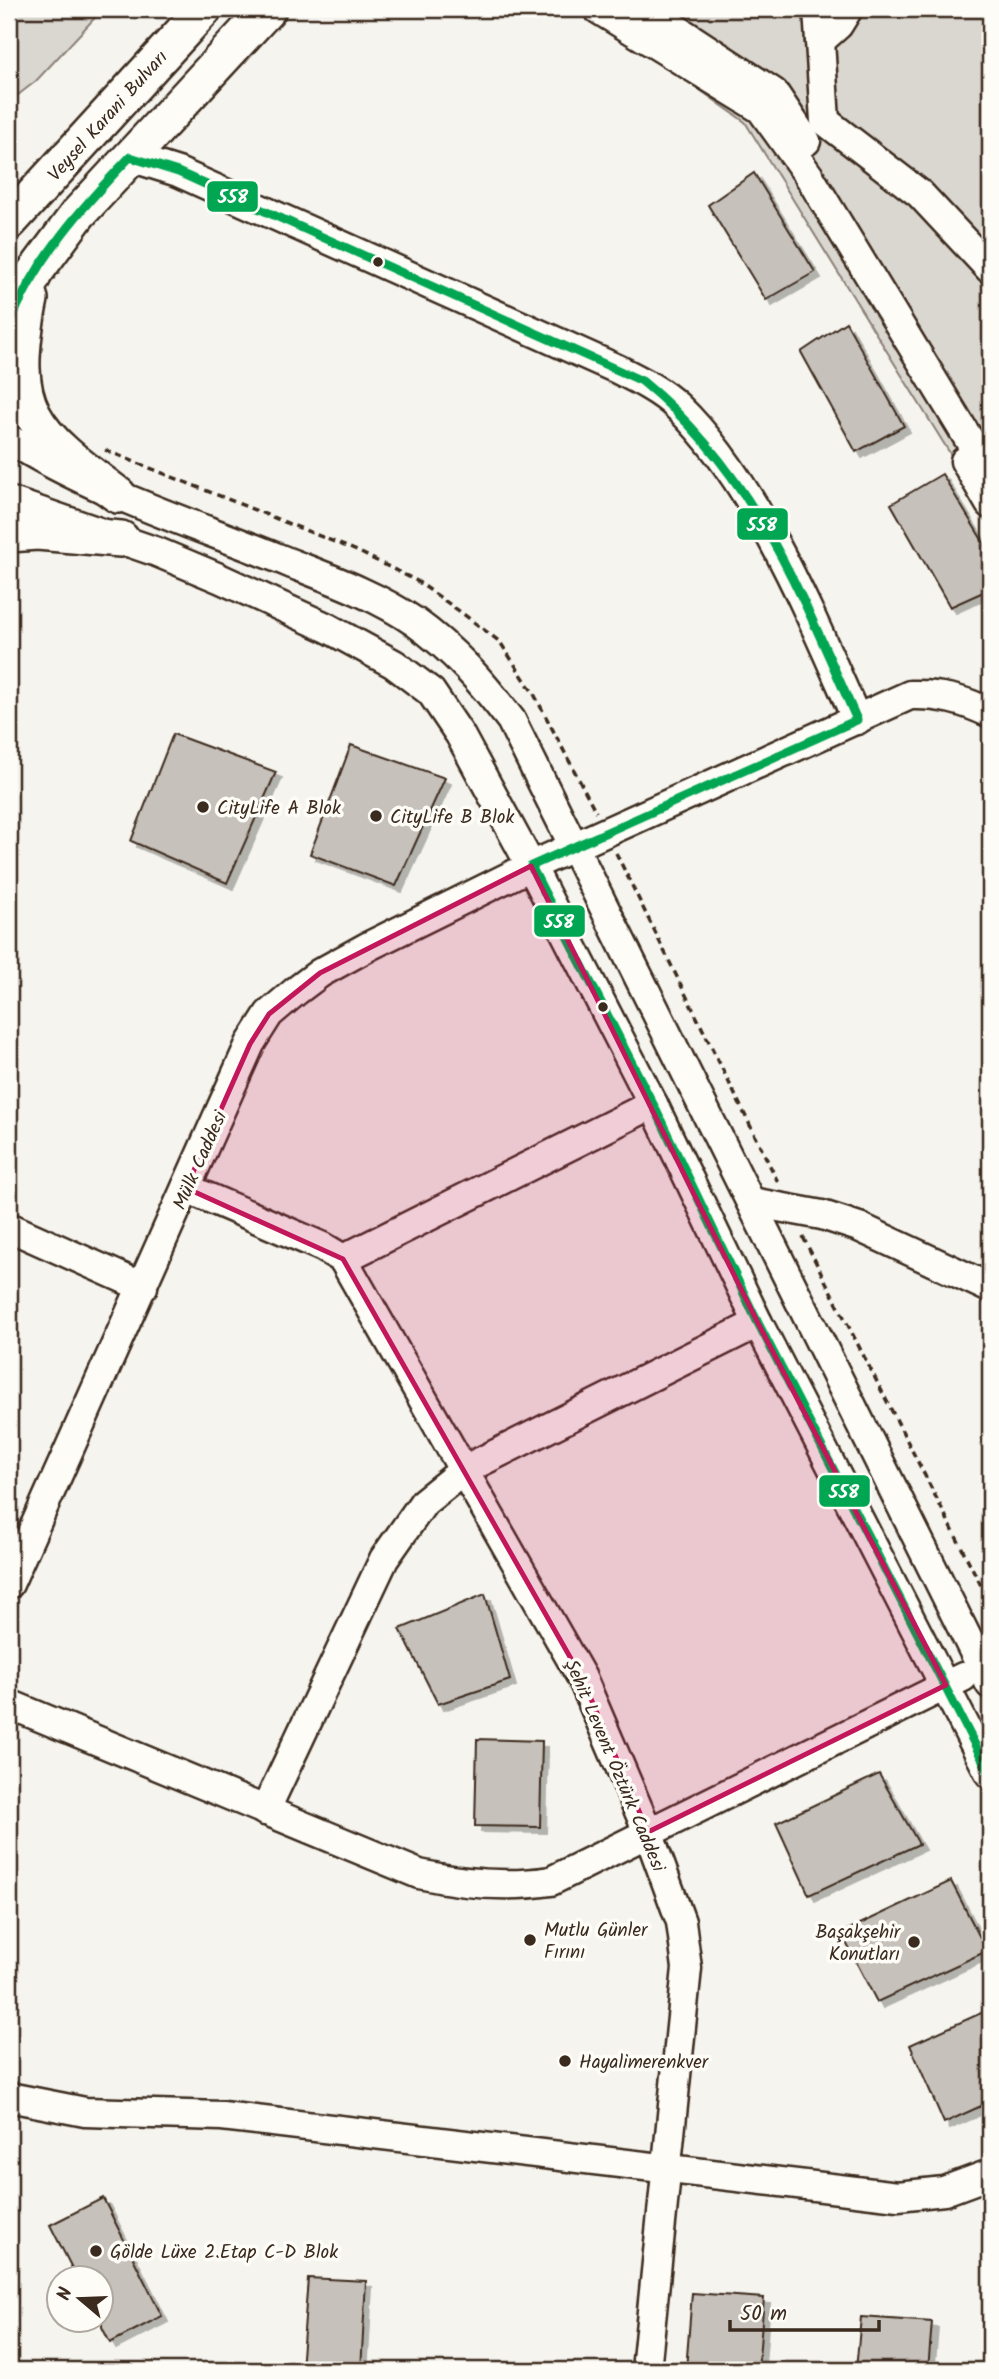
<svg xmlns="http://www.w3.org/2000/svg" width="999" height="2379" font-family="Kalam,sans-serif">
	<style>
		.green { fill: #dad6d0; stroke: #8a8077; stroke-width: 2 }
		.building { fill: #c7c1bb; stroke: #3b2a1e; stroke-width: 2; filter: url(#shadow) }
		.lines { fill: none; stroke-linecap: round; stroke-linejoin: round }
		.minor-casing { stroke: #3b2a1e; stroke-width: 33 }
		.major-casing { stroke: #3b2a1e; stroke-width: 40 }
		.path { stroke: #3b2a1e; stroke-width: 3.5; stroke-dasharray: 7 5; stroke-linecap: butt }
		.minor { stroke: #fdfcf7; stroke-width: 28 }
		.major { stroke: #fdfcf7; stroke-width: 35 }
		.bus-1-casing { stroke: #fdfcf7; stroke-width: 14 }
		.bus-1 { stroke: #00a651; stroke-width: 9 }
		.marked { fill: #c2185b; fill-opacity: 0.2; stroke: #c2185b; stroke-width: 5; stroke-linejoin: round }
		.bus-dot { fill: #3b2a1e; stroke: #fdfcf7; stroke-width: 2.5 }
		.labels { text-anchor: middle; stroke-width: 7; stroke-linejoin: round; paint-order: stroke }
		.street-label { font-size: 19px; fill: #3b2a1e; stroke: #fdfcf7 }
		.poi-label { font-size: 19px; fill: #3b2a1e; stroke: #fdfcf7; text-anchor: start }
		.line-badge { stroke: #fdfcf7; stroke-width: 2.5 }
		.badge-label { font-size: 19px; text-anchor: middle; font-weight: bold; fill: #fff }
	</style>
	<defs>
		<filter id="shadow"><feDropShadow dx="6" dy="6" stdDeviation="0" flood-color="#0004"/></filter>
	</defs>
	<rect width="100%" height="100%" fill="#f5f4ee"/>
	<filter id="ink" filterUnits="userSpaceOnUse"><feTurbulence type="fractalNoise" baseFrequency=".0143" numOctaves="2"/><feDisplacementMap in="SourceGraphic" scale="14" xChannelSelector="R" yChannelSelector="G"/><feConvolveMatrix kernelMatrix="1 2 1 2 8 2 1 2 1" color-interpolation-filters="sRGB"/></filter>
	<g filter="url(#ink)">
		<!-- green -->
		<g class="green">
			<path d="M9,9H103L36,81L9,102Z"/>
			<path d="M586,9H990V518L745,122Z"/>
		</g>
		<!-- building -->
		<g class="building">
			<path d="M754,173L815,272L766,300L708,205Z"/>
			<path d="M846,322L904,426L856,452L801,352Z"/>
			<path d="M942,474L990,553V589L950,607L891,504Z"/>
			<path d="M173,734L276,772L227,883L131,841Z"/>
			<path d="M351,745L445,778L396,886L310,854Z"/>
			<path d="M485,1594L510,1680L438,1704L400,1629Z"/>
			<path d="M477,1739L542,1741L540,1827L475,1826Z"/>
			<path d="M879,1774L919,1844L809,1895L776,1823Z"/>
			<path d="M951,1881L987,1951L877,2002L841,1933Z"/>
			<path d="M990,2009V2102L944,2123L910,2045Z"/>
			<path d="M103,2198L162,2316L110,2343L102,2327V2278H77L50,2225Z"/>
			<path d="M308,2278L366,2281L361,2370H301Z"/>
			<path d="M692,2293L764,2298L758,2370H686Z"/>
			<path d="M861,2317L932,2322L928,2370H856Z"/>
		</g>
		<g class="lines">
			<!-- minor casing -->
			<g class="minor-casing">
				<g id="minor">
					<path d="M598,9L761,109L809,176L990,474"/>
					<path d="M646,9L774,93L806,141"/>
					<path d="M818,9L825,121L920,194L990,269"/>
					<path d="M820,41L838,25L848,9"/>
					<path d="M130,157L178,172L615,368C637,379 660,390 678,407C757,483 812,619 857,720"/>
					<path d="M9,439C96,494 195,524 290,563C331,579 378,596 415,622C454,650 482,682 511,720L990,1684"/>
					<path d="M965,461L990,504"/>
					<path d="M9,501L157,552L219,578L328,628L394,664L431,692L460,735L531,866L653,1104L758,1323L990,1774"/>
					<path d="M186,1188L323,1247L343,1259L582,1678L648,1832L681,1922L687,1968L646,2370"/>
					<path d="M751,1202L822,1215L859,1227L990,1288"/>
					<path d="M9,1227L143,1287"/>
					<path d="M343,1259L653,1104"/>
					<path d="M9,1584L250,1044L269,1014L296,991L320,973L369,946L531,866L910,695C940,694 963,700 990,713"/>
					<path d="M9,1704L419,1874C464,1884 506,1888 551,1881L963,1677"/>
					<path d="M265,1811L384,1559L424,1502L464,1470L758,1323"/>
					<path d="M9,2097L85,2112L222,2116L898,2196L944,2191L990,2174"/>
				</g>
			</g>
			<!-- major casing -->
			<g class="major-casing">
				<g id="major">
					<path d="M9,222L204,9"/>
					<path d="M30,299C7,411 32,431 118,495"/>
					<path d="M9,325L35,272L78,214L268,9"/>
					<path d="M9,534L37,532L121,539"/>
				</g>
			</g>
			<!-- path -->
			<g class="path">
				<path d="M105,450L357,551L417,581L462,613L500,642L534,694L596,812"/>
				<path d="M616,853L778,1182"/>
				<path d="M803,1237L990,1603"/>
			</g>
			<!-- minor -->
			<use href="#minor" class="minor"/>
			<!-- major -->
			<use href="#major" class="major"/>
			<!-- bus-1 casing -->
			<g class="bus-1-casing">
				<path id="bus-1" d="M9,325C36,259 81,208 130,157L178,172L642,381C754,472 800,592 857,720L531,866L653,1104L758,1323L990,1774"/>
			</g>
			<!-- bus-1 -->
			<use href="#bus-1" class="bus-1"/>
		</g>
	</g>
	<!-- marked area -->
	<path class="marked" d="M531,866L758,1323L946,1685L648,1832L582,1678L343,1259L186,1188L250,1044L269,1014L320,973Z"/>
	<!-- markers -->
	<g class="bus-dot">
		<circle cx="378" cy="262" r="6"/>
		<circle cx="203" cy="807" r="7"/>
		<circle cx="376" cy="816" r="7"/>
		<circle cx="603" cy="1007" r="6"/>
		<circle cx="530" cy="1940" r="7"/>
		<circle cx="914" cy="1942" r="7"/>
		<circle cx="565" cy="2061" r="7"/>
		<circle cx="96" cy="2251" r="7"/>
	</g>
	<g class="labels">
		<!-- street labels -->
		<g class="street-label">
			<text transform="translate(107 115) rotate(-48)" y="7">Veysel Karani Bulvarı</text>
			<text transform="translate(199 1160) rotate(-66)" y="7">Mülk Caddesi</text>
			<text transform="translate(616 1765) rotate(67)" y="7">Şehit Levent Öztürk Caddesi</text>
		</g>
		<!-- poi labels -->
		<g class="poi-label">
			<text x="217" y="814">CityLife A Blok</text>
			<text x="390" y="823">CityLife B Blok</text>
			<text x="544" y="1936">Mutlu Günler<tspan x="544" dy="22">Fırını</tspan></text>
			<text x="900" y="1938" text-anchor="end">Başakşehir<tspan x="900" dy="22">Konutları</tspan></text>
			<text x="579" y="2068">Hayalimerenkver</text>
			<text x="110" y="2258">Gölde Lüxe 2.Etap C-D Blok</text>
		</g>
	</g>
	<g class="line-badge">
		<rect x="206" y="180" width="53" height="33" rx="7" fill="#00a651"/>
		<rect x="736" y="507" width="53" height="34" rx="7" fill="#00a651"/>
		<rect x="533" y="904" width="53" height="34" rx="7" fill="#00a651"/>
		<rect x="818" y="1474" width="53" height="34" rx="7" fill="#00a651"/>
	</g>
	<g class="badge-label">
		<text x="233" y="203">558</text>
		<text x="762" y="531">558</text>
		<text x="559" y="928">558</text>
		<text x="844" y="1498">558</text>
	</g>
	<!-- margin -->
	<rect width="999" height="2379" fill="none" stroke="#fdfcf7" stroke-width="35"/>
	<rect x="18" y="18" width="964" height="2344" fill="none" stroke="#3b2a1e" stroke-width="2.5" filter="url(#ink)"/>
	<!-- north arrow -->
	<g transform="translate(80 2299) rotate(289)"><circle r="33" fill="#fdfcf7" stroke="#afa8a0" stroke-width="2"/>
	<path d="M0-5L12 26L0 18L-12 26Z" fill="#3b2a1e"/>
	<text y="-10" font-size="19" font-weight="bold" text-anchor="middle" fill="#3b2a1e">N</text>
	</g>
	<!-- scale -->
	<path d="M730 2320v10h149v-10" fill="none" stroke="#3b2a1e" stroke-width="3.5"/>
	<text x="740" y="2320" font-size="21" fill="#3b2a1e" stroke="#fdfcf7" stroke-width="5" paint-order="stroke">50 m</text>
</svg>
